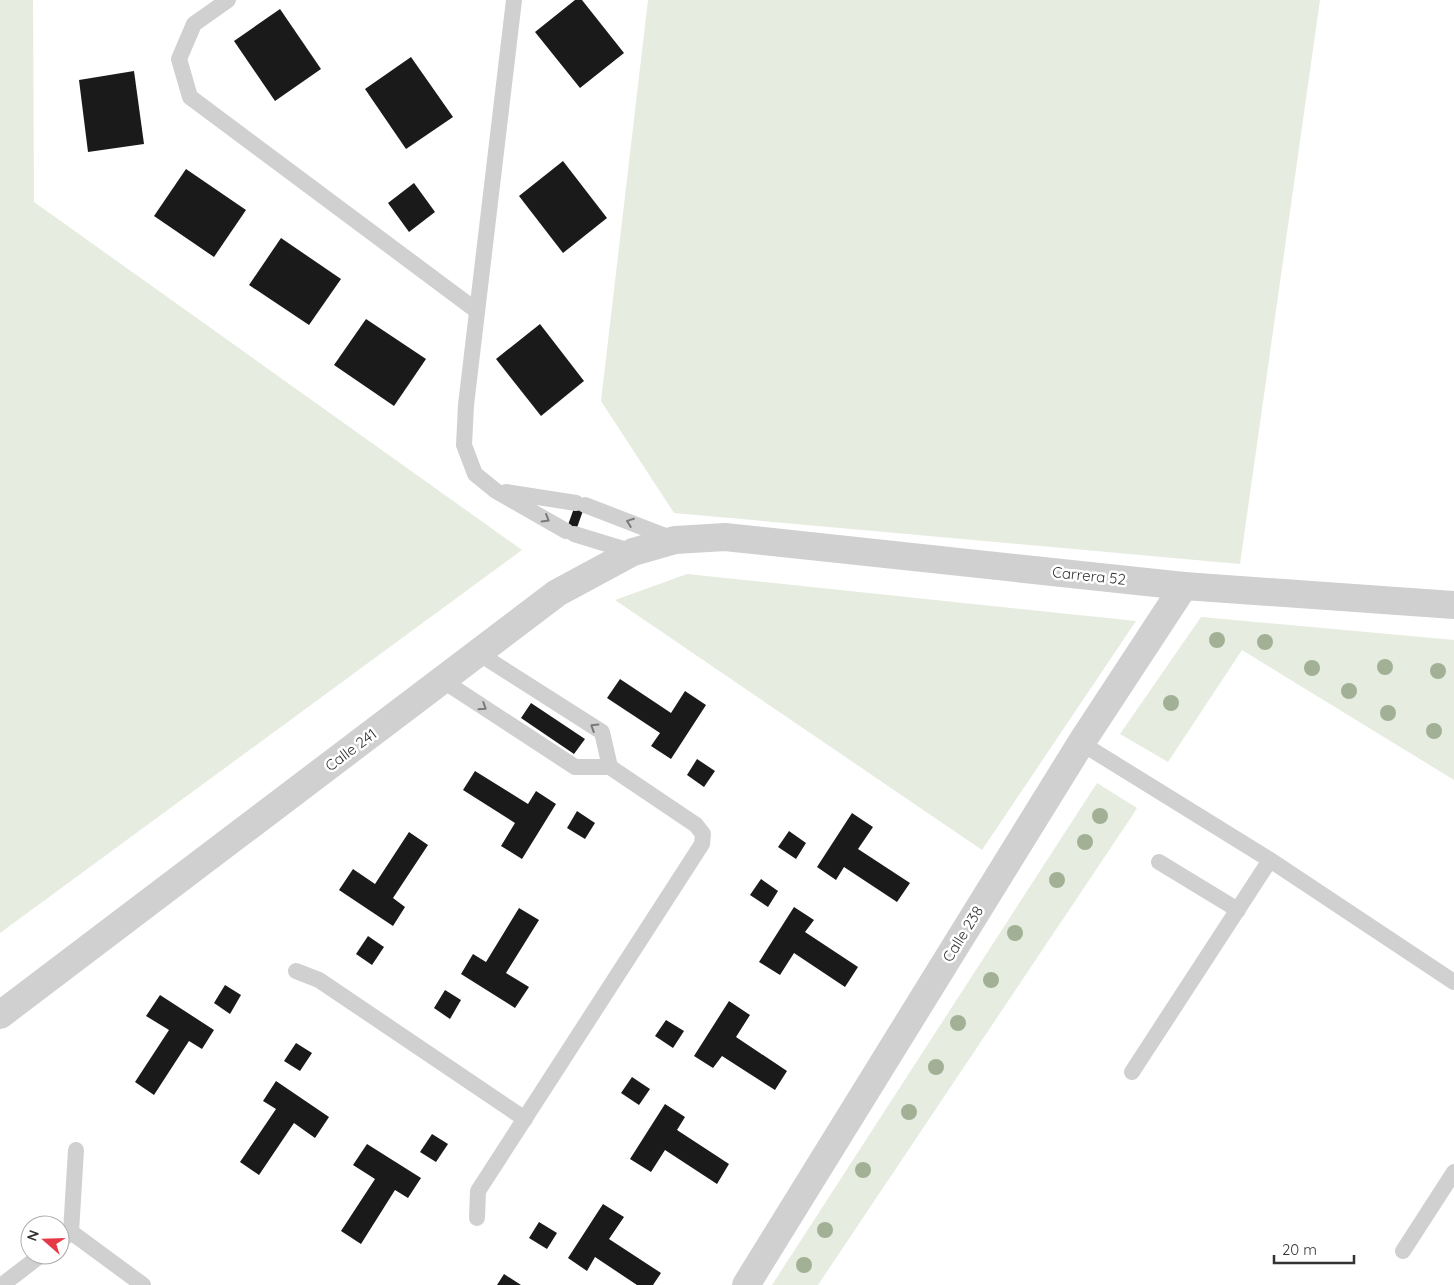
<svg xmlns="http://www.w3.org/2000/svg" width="1454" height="1285" font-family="Quicksand,sans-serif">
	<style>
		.green { fill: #e6ecdf }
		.building { fill: #1a1a1a }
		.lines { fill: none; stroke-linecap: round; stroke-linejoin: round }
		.service { stroke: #d0d0d0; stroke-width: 16 }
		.minor { stroke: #d0d0d0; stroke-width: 28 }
		.tree { fill: #a2b095 }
		.oneway { stroke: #7a7a7a }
		.labels { text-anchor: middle; stroke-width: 5; stroke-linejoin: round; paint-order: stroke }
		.street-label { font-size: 15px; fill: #333; stroke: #fff }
	</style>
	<rect width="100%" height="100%" fill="#fff"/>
	<!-- green -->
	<g class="green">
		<path d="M0,0H33L34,202L522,550L0,933Z"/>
		<path d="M648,0H1320L1240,564L674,513L601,401Z"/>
		<path d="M687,574L1136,621L982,850L615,600Z"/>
		<path d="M1201,617L1454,640V780L1242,650L1168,762L1120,734Z"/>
		<path d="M1097,783L1137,808L1132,816L818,1285H772Z"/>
	</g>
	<!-- building -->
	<g class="building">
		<path d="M575,0H582L624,53L580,88L535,32Z"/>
		<path d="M280,9L321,69L275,101L234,41Z"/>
		<path d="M411,57L453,117L406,149L365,89Z"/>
		<path d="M134,71L144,144L88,152L79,80Z"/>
		<path d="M563,161L607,218L563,253L519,196Z"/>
		<path d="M186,169L246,210L214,257L154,216Z"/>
		<path d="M414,183L435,212L409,232L388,203Z"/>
		<path d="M281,238L341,279L309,325L249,285Z"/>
		<path d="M366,319L426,359L394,406L334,365Z"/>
		<path d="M540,324L584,381L541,416L496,359Z"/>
		<path d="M578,497L585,505L573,539L564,536Z"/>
		<path d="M620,679L671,713L685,691L706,705L671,759L651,746L660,733L607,698Z"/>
		<path d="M531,703L585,739L574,754L521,718Z"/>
		<path d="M697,759L715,771L704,787L687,775Z"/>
		<path d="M475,771L528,804L536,791L556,804L522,859L501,846L515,823L463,790Z"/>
		<path d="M577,811L595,823L585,839L567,828Z"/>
		<path d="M852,813L873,827L858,849L910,883L897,902L844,867L836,880L817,867Z"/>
		<path d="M789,831L806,843L796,859L778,847Z"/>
		<path d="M409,832L428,845L393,898L405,907L393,926L339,890L353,869L375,884Z"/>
		<path d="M761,879L778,891L768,907L750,895Z"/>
		<path d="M794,907L814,920L805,932L858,967L845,987L794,953L780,975L759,962Z"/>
		<path d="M519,908L539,920L506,973L529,987L515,1008L461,974L473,954L486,962Z"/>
		<path d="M368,936L384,947L372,965L356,954Z"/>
		<path d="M225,985L241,995L230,1014L214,1003Z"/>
		<path d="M445,990L461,1000L450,1019L434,1008Z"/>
		<path d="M160,995L214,1030L202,1049L189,1041L154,1095L135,1082L169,1030L146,1016Z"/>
		<path d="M729,1001L750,1015L736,1037L787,1071L775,1090L722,1056L713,1068L694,1056Z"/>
		<path d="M666,1020L684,1031L673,1048L655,1036Z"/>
		<path d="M296,1043L312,1053L300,1071L284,1061Z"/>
		<path d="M632,1077L650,1089L639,1105L621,1093Z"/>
		<path d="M276,1081L329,1117L315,1138L294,1123L259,1175L240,1162L276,1109L263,1101Z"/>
		<path d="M665,1104L685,1117L677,1130L729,1164L717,1184L665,1150L651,1172L630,1159Z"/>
		<path d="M432,1134L448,1144L436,1162L420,1152Z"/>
		<path d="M367,1144L421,1178L408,1198L395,1190L361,1244L341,1231L375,1179L353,1165Z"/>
		<path d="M603,1204L624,1217L609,1239L661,1273L653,1285H637L595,1257L587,1271L568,1258Z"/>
		<path d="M539,1222L557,1233L547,1249L529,1238Z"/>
		<path d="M504,1274L521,1285H497Z"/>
	</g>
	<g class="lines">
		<!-- service -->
		<g class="service">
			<path d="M228,0L194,24L179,59L190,97L477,311"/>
			<path d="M514,0L466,405L464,445L475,474L496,491L566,531"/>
			<path d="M506,492L576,503"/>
			<path d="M585,505L673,539"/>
			<path d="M574,534L633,552"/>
			<path d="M478,653L602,732L610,767"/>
			<path d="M442,680L575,767H610L696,825L703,834L702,844L478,1191L477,1218"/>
			<path d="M1081,743L1270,860L1454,982"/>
			<path d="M1159,862L1238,910"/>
			<path d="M296,971L319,980L525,1119"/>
			<path d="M1132,1072L1270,860"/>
			<path d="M71,1232L143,1285"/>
			<path d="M60,1241L71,1232L76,1150"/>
			<path d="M1403,1251L1454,1172"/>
			<path d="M2,1285L41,1255"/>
		</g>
		<!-- minor -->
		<g class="minor">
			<path d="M0,1015L557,593L633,552L675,540L725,537L1184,586L1454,605"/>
			<path d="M746,1285L1081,743L1184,586"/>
		</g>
	</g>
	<!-- trees -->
	<g class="tree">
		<circle cx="1217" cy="640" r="8"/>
		<circle cx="1265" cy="642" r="8"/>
		<circle cx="1385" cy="667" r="8"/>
		<circle cx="1312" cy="668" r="8"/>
		<circle cx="1438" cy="671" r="8"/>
		<circle cx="1349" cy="691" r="8"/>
		<circle cx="1171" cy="703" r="8"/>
		<circle cx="1388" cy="713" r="8"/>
		<circle cx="1434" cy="731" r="8"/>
		<circle cx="1100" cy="816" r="8"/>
		<circle cx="1085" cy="842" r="8"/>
		<circle cx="1057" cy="880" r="8"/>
		<circle cx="1015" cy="933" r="8"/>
		<circle cx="991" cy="980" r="8"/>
		<circle cx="958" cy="1023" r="8"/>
		<circle cx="936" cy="1067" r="8"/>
		<circle cx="909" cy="1112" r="8"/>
		<circle cx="863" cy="1170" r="8"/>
		<circle cx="825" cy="1230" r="8"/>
		<circle cx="804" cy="1265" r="8"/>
	</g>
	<!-- one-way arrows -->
	<defs><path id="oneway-chevron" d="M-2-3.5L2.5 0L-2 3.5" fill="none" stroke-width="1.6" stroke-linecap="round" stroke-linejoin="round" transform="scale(1.25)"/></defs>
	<g class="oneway">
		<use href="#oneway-chevron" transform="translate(546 519) rotate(30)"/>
		<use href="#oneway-chevron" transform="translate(630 522) rotate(-159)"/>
		<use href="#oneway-chevron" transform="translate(483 707) rotate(33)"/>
		<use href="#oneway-chevron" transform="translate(594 727) rotate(-148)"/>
	</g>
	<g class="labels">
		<!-- street labels -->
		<g class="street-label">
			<text transform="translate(1089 576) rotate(6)" y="5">Carrera 52</text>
			<text transform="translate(351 750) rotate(-37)" y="5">Calle 241</text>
			<text transform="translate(963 934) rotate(-58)" y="5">Calle 238</text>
		</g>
	</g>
	<!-- north arrow -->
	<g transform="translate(45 1240) rotate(290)"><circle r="24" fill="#ffffff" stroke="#adadad"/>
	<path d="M0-4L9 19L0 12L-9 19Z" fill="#e63946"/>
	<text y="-8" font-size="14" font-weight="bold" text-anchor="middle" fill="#333333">N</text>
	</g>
	<!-- scale -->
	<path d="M1274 1255v8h80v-8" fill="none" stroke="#333333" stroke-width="2.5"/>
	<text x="1282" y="1255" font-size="15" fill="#333333" stroke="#ffffff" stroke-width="4" paint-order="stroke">20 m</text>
</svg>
